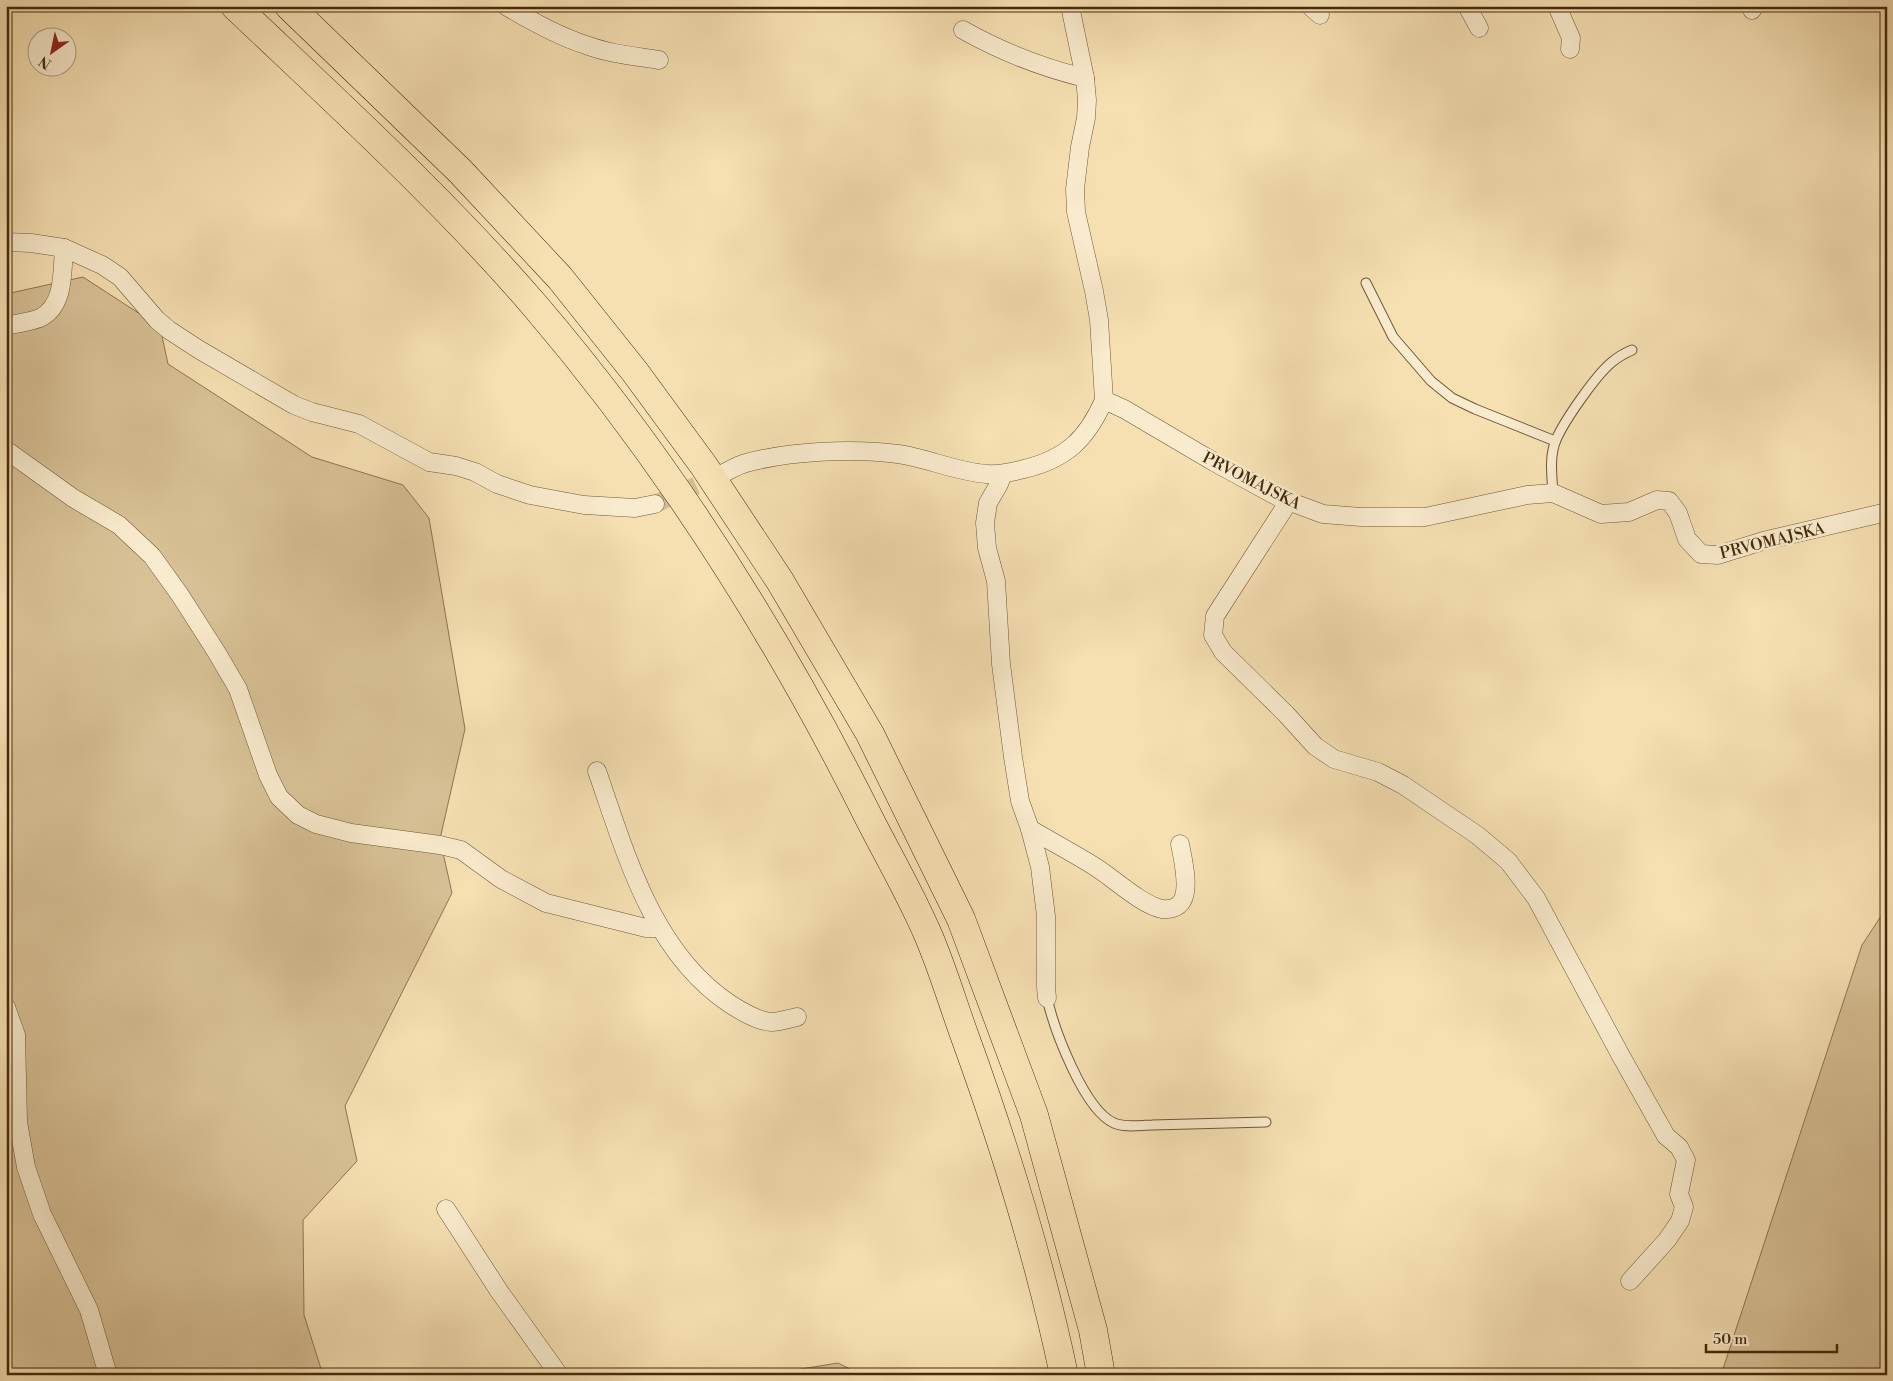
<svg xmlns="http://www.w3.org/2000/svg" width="1893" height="1381" font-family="'Libre Bodoni',serif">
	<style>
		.green { fill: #d8c196; stroke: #8e7551 }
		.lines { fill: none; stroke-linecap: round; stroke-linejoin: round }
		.street-tunnel { stroke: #d2bb91; stroke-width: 18; stroke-dasharray: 18 9; stroke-linecap: butt }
		.lane-casing { stroke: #705736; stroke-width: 11 }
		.street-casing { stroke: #705736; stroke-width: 19 }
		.highway-casing { stroke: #44290c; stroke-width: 29 }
		.lane { stroke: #f9ebcd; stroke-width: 9 }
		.street { stroke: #f9ebcd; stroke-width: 18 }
		.highway { stroke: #f6e0b2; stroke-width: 28 }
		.labels { text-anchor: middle; stroke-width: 5; stroke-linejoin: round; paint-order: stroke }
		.street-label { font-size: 16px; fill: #44290c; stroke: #f9ebcd }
	</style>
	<rect width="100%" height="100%" fill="#f6e0b2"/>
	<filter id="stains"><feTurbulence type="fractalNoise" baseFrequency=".004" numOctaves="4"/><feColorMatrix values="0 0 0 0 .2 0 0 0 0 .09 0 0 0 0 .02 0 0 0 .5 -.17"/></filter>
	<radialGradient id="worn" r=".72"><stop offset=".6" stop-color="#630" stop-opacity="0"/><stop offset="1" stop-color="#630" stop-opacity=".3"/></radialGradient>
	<!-- green -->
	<g class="green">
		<path d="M83,277L160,327L168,364L312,457L403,485L429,518L465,729L440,839L452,893L345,1106L357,1161L303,1220L304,1315L323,1375H6V294Z"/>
		<path d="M1887,907V1375H1721L1862,945Z"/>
		<path d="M838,1363L862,1375H764Z"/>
	</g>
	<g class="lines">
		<!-- street-tunnel -->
		<path class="street-tunnel" d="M655,504L722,474"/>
		<!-- lane casing -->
		<g class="lane-casing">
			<g id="lane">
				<path d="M1366,283L1393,337L1431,381L1452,398L1475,409L1555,441"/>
				<path d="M1553,493C1552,477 1549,456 1556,440C1564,421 1596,375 1612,362C1618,357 1625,353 1632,350"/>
				<path d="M1047,998C1054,1029 1084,1110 1114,1123C1125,1128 1141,1125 1152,1125C1190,1124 1228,1123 1266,1122"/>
			</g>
		</g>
		<!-- street casing -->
		<g class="street-casing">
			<g id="street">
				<path d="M506,6C531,21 558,36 586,45C610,54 634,56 659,60"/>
				<path d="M1070,6L1085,78L1087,100L1086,118L1080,147L1075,189L1076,212L1094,291L1099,320L1104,400L1124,409L1214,462L1280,498L1323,514L1361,517H1425L1527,495L1553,493L1601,514L1629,512L1657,500L1669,501L1678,513L1687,539L1701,554L1718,555L1763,541L1887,512"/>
				<path d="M1310,6L1320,15"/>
				<path d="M1467,6L1479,28"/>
				<path d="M1557,6L1571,38L1570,49"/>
				<path d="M1751,6L1752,10"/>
				<path d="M963,30C1002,52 1040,67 1085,78"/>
				<path d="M6,242L31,243L64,248L102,265L120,277L157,320L169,330L198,349L294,405L312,412L359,424L429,462L456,466L475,472L497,484L530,495L584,505L635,508L655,504"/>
				<path d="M6,326C17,323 30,322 40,318C65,306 62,271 64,248"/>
				<path d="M6,450L73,498L119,525L152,556L180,595L217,653L238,689L268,775L279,797L298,815L316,824L351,833L440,845L461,850L501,879L546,903L646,928H660"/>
				<path d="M722,474C730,470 738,465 746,463C790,451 853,448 898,454C928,458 956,472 987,474C1000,475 1012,472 1024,469C1066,459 1087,439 1104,400"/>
				<path d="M1003,474L999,484L988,503L985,523L987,548L996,581L1001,664L1013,757L1020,801L1030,829C1052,842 1075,854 1097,868C1114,879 1142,905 1162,909C1169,910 1178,908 1182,901C1190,888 1183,860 1180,844"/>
				<path d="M1289,501L1215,616L1213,635L1223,652L1286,714L1315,746L1334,759L1378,772L1403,785L1477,835L1508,861L1536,898L1621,1056L1666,1136L1679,1147L1686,1160L1679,1194L1684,1207L1680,1221L1667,1240L1630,1281"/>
				<path d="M597,771C626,854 652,952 730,1004C741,1011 757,1021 771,1022C779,1022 789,1019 797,1017"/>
				<path d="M1030,829L1040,867L1046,916V987L1047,998"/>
				<path d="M6,1007L16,1035L18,1122L26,1167L42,1214L89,1310L108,1375"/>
				<path d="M446,1209L499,1291L559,1375"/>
			</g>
		</g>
		<!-- highway casing -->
		<g class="highway-casing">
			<g id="highway">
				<path d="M235,6C338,104 444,200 536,307C669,463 779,637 870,820C890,859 912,897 929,937C943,970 953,1004 965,1037C1005,1147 1040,1261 1064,1375"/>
				<path d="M289,6L460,171L560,278L635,372L704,466L780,581L870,734L961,919L1034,1115L1093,1330L1101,1375"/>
			</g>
		</g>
		<!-- lane -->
		<use href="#lane" class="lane"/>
		<!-- street -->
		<use href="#street" class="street"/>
		<!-- highway -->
		<use href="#highway" class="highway"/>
	</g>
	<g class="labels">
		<!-- street labels -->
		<g class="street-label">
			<text transform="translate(1252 480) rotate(27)" y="6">PRVOMAJSKA</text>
			<text transform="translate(1772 540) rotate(-14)" y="6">PRVOMAJSKA</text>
		</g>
	</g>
	<!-- margin -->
	<rect width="1893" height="1381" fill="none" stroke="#f6e0b2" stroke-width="25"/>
	<rect x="8" y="8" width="1878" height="1366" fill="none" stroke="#44290c" stroke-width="2.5"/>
	<rect x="12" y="12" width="1868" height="1356" fill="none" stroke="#44290c"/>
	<!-- north arrow -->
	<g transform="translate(52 52) rotate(213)"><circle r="24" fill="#f9ebcd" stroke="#b19d80"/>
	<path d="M0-4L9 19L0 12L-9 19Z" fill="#8f2418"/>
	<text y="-8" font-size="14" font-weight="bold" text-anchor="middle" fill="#44290c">N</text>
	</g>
	<!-- scale -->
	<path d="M1706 1344v8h131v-8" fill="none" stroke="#44290c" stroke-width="2.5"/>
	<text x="1713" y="1344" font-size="15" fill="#44290c" stroke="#f9ebcd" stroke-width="4" paint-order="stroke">50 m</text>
	<rect width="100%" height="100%" filter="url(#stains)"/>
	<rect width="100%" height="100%" fill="url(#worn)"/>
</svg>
